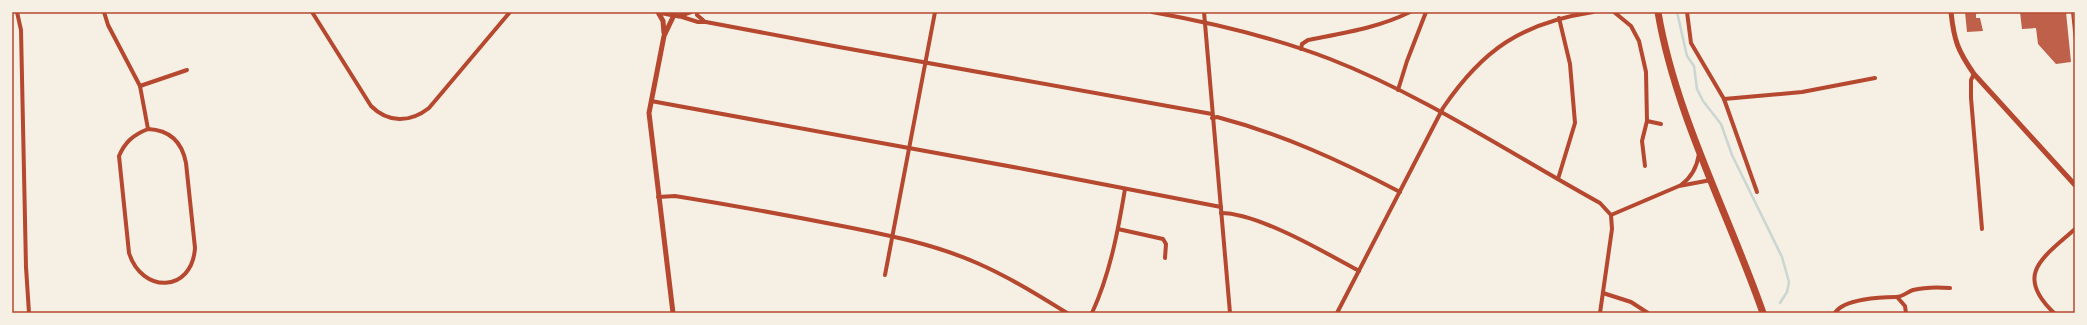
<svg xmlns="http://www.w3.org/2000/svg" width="2087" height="325" font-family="Manrope,sans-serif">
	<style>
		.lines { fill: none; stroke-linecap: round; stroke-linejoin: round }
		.stream { stroke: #c9d6d2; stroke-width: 2.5 }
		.building { fill: #bf614a }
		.service { stroke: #b5482f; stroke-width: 2 }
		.minor { stroke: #b5482f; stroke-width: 4 }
		.tertiary { stroke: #b5482f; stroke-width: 5 }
		.trunk { stroke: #b5482f; stroke-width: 7 }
		.neatline { fill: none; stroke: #b5482f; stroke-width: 1.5 }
	</style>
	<rect width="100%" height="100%" fill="#f6efe4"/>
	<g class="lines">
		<!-- stream -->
		<path class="stream" d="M1677,12L1687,56L1694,66L1697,89L1703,101L1721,124L1732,155L1782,257L1789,282L1787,292L1780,303"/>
	</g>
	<!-- building -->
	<g class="building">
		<path d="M1965,12H1981L1976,14V18H1980L1983,31L1967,32Z"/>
		<path d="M2020,12H2066L2071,62L2056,64L2038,44L2036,28L2022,29Z"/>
	</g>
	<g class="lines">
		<!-- service -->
		<path class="service" d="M2072,12L2075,41"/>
		<!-- minor -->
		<g class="minor">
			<path d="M17,12L21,30L26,267L29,313"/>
			<path d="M104,12L108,25L140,86L148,129"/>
			<path d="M312,12L371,106C388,123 410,123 429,108L510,12"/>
			<path d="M697,12V15L704,21"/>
			<path d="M1152,12C1213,23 1273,37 1330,59C1425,96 1511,154 1600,203L1611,215L1612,229L1600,313"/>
			<path d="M1204,12L1230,313"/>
			<path d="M1614,12L1631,26L1639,41L1646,72L1647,121L1642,141L1645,166"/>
			<path d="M1687,12L1691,43L1724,99L1757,192"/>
			<path d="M679,16L698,22H706L839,47L1212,114"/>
			<path d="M1301,49L1302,44L1308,40C1343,33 1378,28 1410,12"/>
			<path d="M1974,74L1971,80V98L1982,229"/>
			<path d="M140,86L187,70"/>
			<path d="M1398,90L1407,61L1426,12"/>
			<path d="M1724,99L1802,92L1875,78"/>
			<path d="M651,101L1024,169L1221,207"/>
			<path d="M1212,118L1217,117C1282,134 1341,161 1400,192"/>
			<path d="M1647,121L1661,124"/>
			<path d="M148,129C170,130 182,142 186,163L195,248C192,293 142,294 129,253L119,156C125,142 133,135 148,129Z"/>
			<path d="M1558,179L1575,123L1570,64L1559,18"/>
			<path d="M1681,185C1692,177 1697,167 1699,154"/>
			<path d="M658,197L675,196C731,205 786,215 842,226C888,235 934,244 977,263C1009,277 1038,295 1067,313"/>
			<path d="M1221,213C1258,213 1326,253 1359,271"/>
			<path d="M1611,215L1679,186L1711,180"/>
			<path d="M1118,229L1163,239L1166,244L1165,258"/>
			<path d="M885,275L935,12"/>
			<path d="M1603,293L1631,302L1648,313"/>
			<path d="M1897,297L1905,306L1906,313"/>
			<path d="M1092,313C1110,274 1118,231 1125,189"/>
			<path d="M1337,313L1443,108C1483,49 1522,23 1593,12"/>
			<path d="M1835,313C1843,299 1881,297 1896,297C1903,297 1907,292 1913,290C1925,287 1938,287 1950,288"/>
			<path d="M2054,313C2013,274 2044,257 2075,229"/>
		</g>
		<!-- tertiary -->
		<g class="tertiary">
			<path d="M658,12L679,16L690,12"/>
			<path d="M658,12L663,21L664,33"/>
			<path d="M1951,12C1954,41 1958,51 1974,74L2075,185"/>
			<path d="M673,313L649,113L664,36L674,15"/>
		</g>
		<!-- trunk -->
		<path class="trunk" d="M1658,12C1675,114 1729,215 1763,313"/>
	</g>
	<!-- border -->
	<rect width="2087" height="325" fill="none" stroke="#f6efe4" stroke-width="26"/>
	<rect x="13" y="13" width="2061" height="299" class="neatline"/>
</svg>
